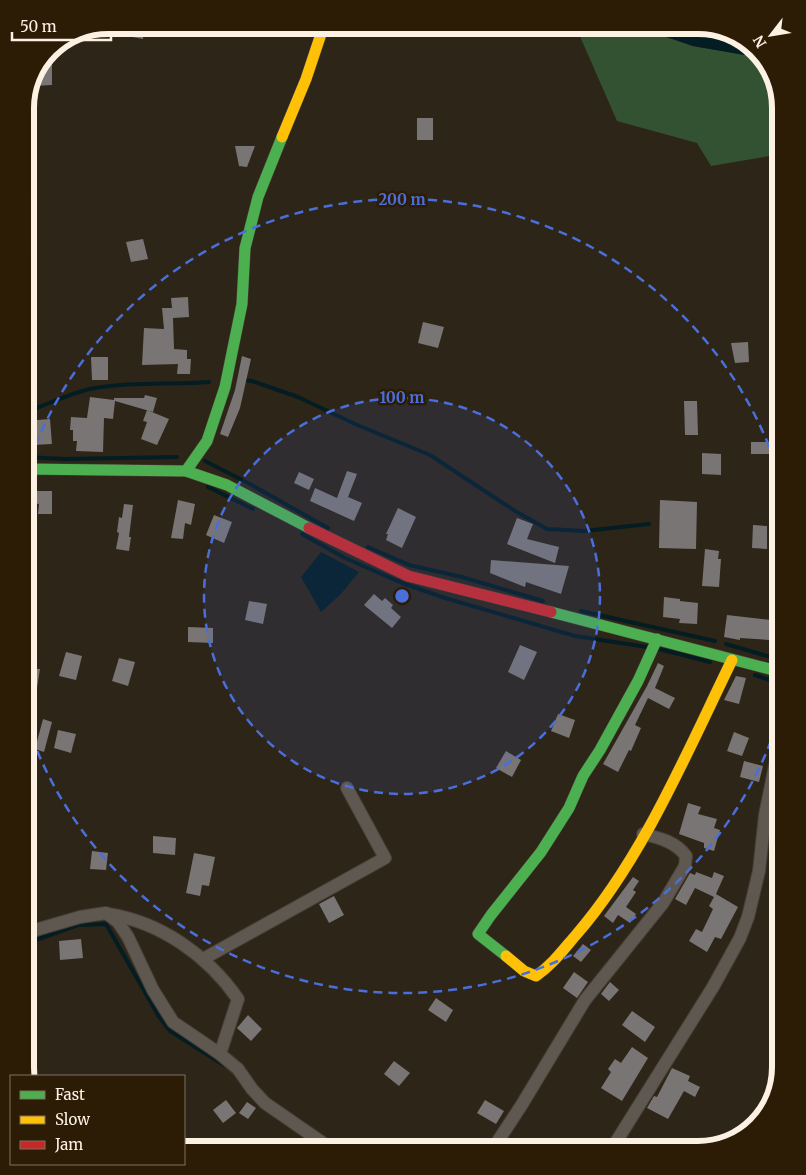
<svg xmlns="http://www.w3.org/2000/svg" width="806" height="1175" font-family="Merriweather,serif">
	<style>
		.green { fill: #325232 }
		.water { fill: #041d23 }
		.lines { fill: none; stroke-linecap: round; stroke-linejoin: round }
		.stream { stroke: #041d23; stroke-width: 4 }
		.building { fill: #787574 }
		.street-casing { stroke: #473f36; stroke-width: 14 }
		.fast-casing { stroke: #473f36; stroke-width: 12 }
		.slow-casing { stroke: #473f36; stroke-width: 12 }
		.jam-casing { stroke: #473f36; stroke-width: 12 }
		.street { stroke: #5f5850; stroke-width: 12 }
		.fast { stroke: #4caf50; stroke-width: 11 }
		.slow { stroke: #ffc107; stroke-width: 11 }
		.jam { stroke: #c62828; stroke-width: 11 }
		.ring { fill: none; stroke: #4a6fda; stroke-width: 2.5; stroke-dasharray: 9 6 }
		.rim { fill: none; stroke: #fcf1e3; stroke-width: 6 }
		.centre { fill: #4a6fda; stroke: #2c1c06; stroke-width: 2.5 }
		.ring-label { font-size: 15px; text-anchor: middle; font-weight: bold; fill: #4a6fda; stroke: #2c1c06; stroke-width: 5; stroke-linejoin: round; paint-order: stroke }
	</style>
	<rect width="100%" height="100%" fill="#2d2518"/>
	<!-- green -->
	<path class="green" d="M575,25H631L693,46L762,58L770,67L781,108V154L711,166L697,143L617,121Z"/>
	<!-- water -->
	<g class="water">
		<path d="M631,25H704L740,36L762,58L693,46Z"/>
		<path d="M321,552L359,572L340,595L321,612L301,577Z"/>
	</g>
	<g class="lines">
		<!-- stream -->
		<g class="stream">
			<path d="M242,380L252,381L298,397L355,424L430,455L515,511L547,529L584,531L649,524"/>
			<path d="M25,412C47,405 68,394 90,389C129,381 170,385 209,382"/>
			<path d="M25,457L65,459L177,457"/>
			<path d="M205,461L248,483L328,528"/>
			<path d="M208,487L253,509"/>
			<path d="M302,534L345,558L402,583L445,598L575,636L647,647"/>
			<path d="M368,547L409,565L462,577L543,601"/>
			<path d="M581,611L715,641"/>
			<path d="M726,644L781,660"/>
			<path d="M659,649L710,662"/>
			<path d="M755,675L781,684"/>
			<path d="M25,942L33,941L78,925L106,924L158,1015L170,1031L224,1065"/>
		</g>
	</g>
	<!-- building -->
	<g class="building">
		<path d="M128,25H145L143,39L127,36Z"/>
		<path d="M43,65H52V85L33,86Z"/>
		<rect x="417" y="118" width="16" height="22"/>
		<path d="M235,146H255L247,167L239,166Z"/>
		<path d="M143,239L148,259L131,262L126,242Z"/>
		<path d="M188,297L189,317L173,318L174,349L187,350V359H191L190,374H177L178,364L142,365L144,328L164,329L162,308H172L171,298Z"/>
		<path d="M423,322L444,327L438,348L418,343Z"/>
		<path d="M748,342L749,362L735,363L731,343Z"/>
		<path d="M242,356L251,359L240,408L228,437L220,434L235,390Z"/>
		<path d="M91,357H108V380H92Z"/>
		<path d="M145,395L157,398L153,412L115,401L113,419L104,418L103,452L76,451L77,441H73V430H70L71,417L87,418L90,397L114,400V398H144Z"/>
		<path d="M684,401H697L698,435H685Z"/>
		<path d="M147,410L169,419L157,445L141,439L147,422L143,421Z"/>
		<path d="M50,419L52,444L33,445V439H25V421Z"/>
		<rect x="751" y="442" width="18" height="12"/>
		<path d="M702,453L721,454V475L702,474Z"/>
		<path d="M347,471L357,474L348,497L362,503L354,521L310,501L315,488L337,498Z"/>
		<path d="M299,472L314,479L309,490L294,483Z"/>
		<path d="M32,491H52V514H38L39,504L32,503Z"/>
		<path d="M178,500L195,504L191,525L185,523L183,539L171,538Z"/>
		<path d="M660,500L697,502L696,549L659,548Z"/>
		<path d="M124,504L133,505L129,537H131L129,551L116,549L119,533L117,532L119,517L122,518Z"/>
		<path d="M398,508L416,517L402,548L386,540L388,534H386Z"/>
		<path d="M214,515L232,522L224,543L206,535Z"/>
		<path d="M517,518L533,524L527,539L559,547L555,563L507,544Z"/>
		<path d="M753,525L767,526V549L752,548Z"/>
		<path d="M705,549L719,551L718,559H721L719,587L702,586Z"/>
		<path d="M491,560L569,566L561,594L526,582L525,587L490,573Z"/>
		<path d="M374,594L382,601L385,598L393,605L391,608L401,617L392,628L364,605Z"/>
		<path d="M664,597L680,599V601L698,603L697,624L679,623L680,619L663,617Z"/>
		<path d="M249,601L267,604L263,624L245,620Z"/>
		<path d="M727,615L771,620L770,640L740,638V640L724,637Z"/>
		<path d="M188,627L213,628V643L188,642Z"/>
		<path d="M520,645L537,652L524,680L508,672Z"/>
		<path d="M66,652L82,656L76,680L59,676Z"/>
		<path d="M119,658L135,662L128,686L112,681Z"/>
		<path d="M658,663L664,666L655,688L675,698L669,709L648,698L635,725L641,728L631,751L629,750L618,772L603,764L647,686Z"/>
		<path d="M25,668L40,669L37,688L25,686Z"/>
		<path d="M736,676L746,678L739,704L724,700Z"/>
		<path d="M558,714L575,720L569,738L551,731Z"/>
		<path d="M43,719L52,722L44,752L35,749Z"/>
		<path d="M58,730L76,734L71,753L54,748Z"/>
		<path d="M734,732L749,738L742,756L727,751Z"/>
		<path d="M506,751L521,760L512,777L496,768Z"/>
		<path d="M744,761L763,766L759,782L740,777Z"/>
		<path d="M688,803L701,807L698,814L717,819L714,828L720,830L714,851L704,848V843L679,834Z"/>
		<path d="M153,836L176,838L175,855L153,853Z"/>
		<path d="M92,851L108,853L106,870L90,869Z"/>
		<path d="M194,853L215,857L209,886L202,885L200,896L186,893Z"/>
		<path d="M696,872L712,878L714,872L724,876L716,894L738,907L721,939L715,937L707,952L689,941L696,929L702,932L713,909L709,906L714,897L695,888L686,905L675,899L690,873L695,875Z"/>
		<path d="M633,877L639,881L633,890L636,892L626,907L636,914L630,923L618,915L613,923L604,916Z"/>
		<path d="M334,896L344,915L329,923L319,904Z"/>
		<path d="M81,939L83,958L60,960L59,941Z"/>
		<path d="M583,944L591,950L581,962L573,956Z"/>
		<path d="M574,972L588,982L577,998L563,988Z"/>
		<path d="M610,982L619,990L609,1001L601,994Z"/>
		<path d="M436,998L453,1010L446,1022L428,1010Z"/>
		<path d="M632,1011L655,1027L645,1042L622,1025Z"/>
		<path d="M248,1015L262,1029L251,1041L237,1028Z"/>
		<path d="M632,1047L648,1058L622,1101L601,1088L611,1072L608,1069L615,1059L621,1063Z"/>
		<path d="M394,1061L410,1073L399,1086L384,1074Z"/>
		<path d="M672,1068L690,1076L688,1081L700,1087L695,1097L684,1091L668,1119L647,1108L654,1096L657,1097Z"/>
		<path d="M226,1100L236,1113L223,1123L213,1110Z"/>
		<path d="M485,1100L504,1111L496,1124L477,1113Z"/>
		<path d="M247,1102L256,1108L248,1119L239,1113Z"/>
	</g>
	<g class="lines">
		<!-- street casing -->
		<g class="street-casing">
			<g id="street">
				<path d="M25,545L27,527L25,520"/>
				<path d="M108,914C161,922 208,956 238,999L220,1054"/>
				<path d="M25,933L80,917L106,913L118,922L128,937L153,990L173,1022L220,1054L238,1069L252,1089L265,1103L333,1150"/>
				<path d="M203,959L385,858L347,788"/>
				<path d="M492,1150L521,1106L585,1000L663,903L685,866L686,856C676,842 660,838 643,834"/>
				<path d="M611,1150L713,987L740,938L748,917L759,871L765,815L781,736"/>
			</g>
		</g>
		<!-- fast casing -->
		<g class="fast-casing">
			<g id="fast">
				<path d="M25,469L186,471L227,485L309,528"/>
				<path d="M186,471L207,441L225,387L242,304L245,248L258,197L282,137"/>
				<path d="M551,612L781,672"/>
				<path d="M506,956L478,934L491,915L541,852L569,808L583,776L600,750L638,681L657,639"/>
			</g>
		</g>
		<!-- slow casing -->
		<g class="slow-casing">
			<g id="slow">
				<path d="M282,137L306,79L324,25"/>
				<path d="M506,956L524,971L536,976C552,965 563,950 576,935C643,858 687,752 732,660"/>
			</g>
		</g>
		<!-- jam casing -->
		<g class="jam-casing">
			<path id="jam" d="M309,528L408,576L551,612"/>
		</g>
		<!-- street -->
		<use href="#street" class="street"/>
		<!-- fast -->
		<use href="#fast" class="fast"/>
		<!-- slow -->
		<use href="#slow" class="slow"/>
		<!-- jam -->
		<use href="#jam" class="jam"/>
	</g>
	<!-- distance rings -->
	<circle cx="402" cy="596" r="198" fill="#4a6fda" fill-opacity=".12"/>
	<g class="ring">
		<circle cx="402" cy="596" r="198"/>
		<path d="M781 712A396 396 0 0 1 25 718M25 474A396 396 0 0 1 781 480"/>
	</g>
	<!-- crop -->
	<path d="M0 0H806V1175H0ZM108 34H698A74 74 0 0 1 772 108V1067A74 74 0 0 1 698 1141H108A74 74 0 0 1 34 1067V108A74 74 0 0 1 108 34Z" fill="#2c1c06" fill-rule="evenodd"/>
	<path class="rim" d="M108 34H698A74 74 0 0 1 772 108V1067A74 74 0 0 1 698 1141H108A74 74 0 0 1 34 1067V108A74 74 0 0 1 108 34Z"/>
	<circle cx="402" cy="596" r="8" class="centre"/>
	<g class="ring-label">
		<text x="402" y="205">200 m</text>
		<text x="402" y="403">100 m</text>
	</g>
	<!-- legend -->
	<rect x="10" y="1075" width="175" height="90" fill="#2c1c06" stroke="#7f715e"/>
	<rect x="20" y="1091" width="25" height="8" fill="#4caf50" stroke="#7f715e"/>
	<text x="55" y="1100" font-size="15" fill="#fcf1e3">Fast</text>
	<rect x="20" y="1116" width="25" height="8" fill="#ffc107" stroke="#7f715e"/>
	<text x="55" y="1125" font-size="15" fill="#fcf1e3">Slow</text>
	<rect x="20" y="1141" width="25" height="8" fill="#c62828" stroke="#7f715e"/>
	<text x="55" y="1150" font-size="15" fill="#fcf1e3">Jam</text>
	<!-- north arrow -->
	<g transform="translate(771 35) rotate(239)" stroke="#2c1c06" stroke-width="4" paint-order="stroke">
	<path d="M0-4L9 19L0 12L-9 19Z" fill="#fcf1e3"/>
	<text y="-8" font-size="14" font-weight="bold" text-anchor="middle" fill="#fcf1e3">N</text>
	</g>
	<!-- scale -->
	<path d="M12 32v8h99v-8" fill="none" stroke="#fcf1e3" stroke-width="2.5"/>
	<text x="20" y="32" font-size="15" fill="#fcf1e3" stroke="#2c1c06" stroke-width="4" paint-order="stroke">50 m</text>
</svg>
